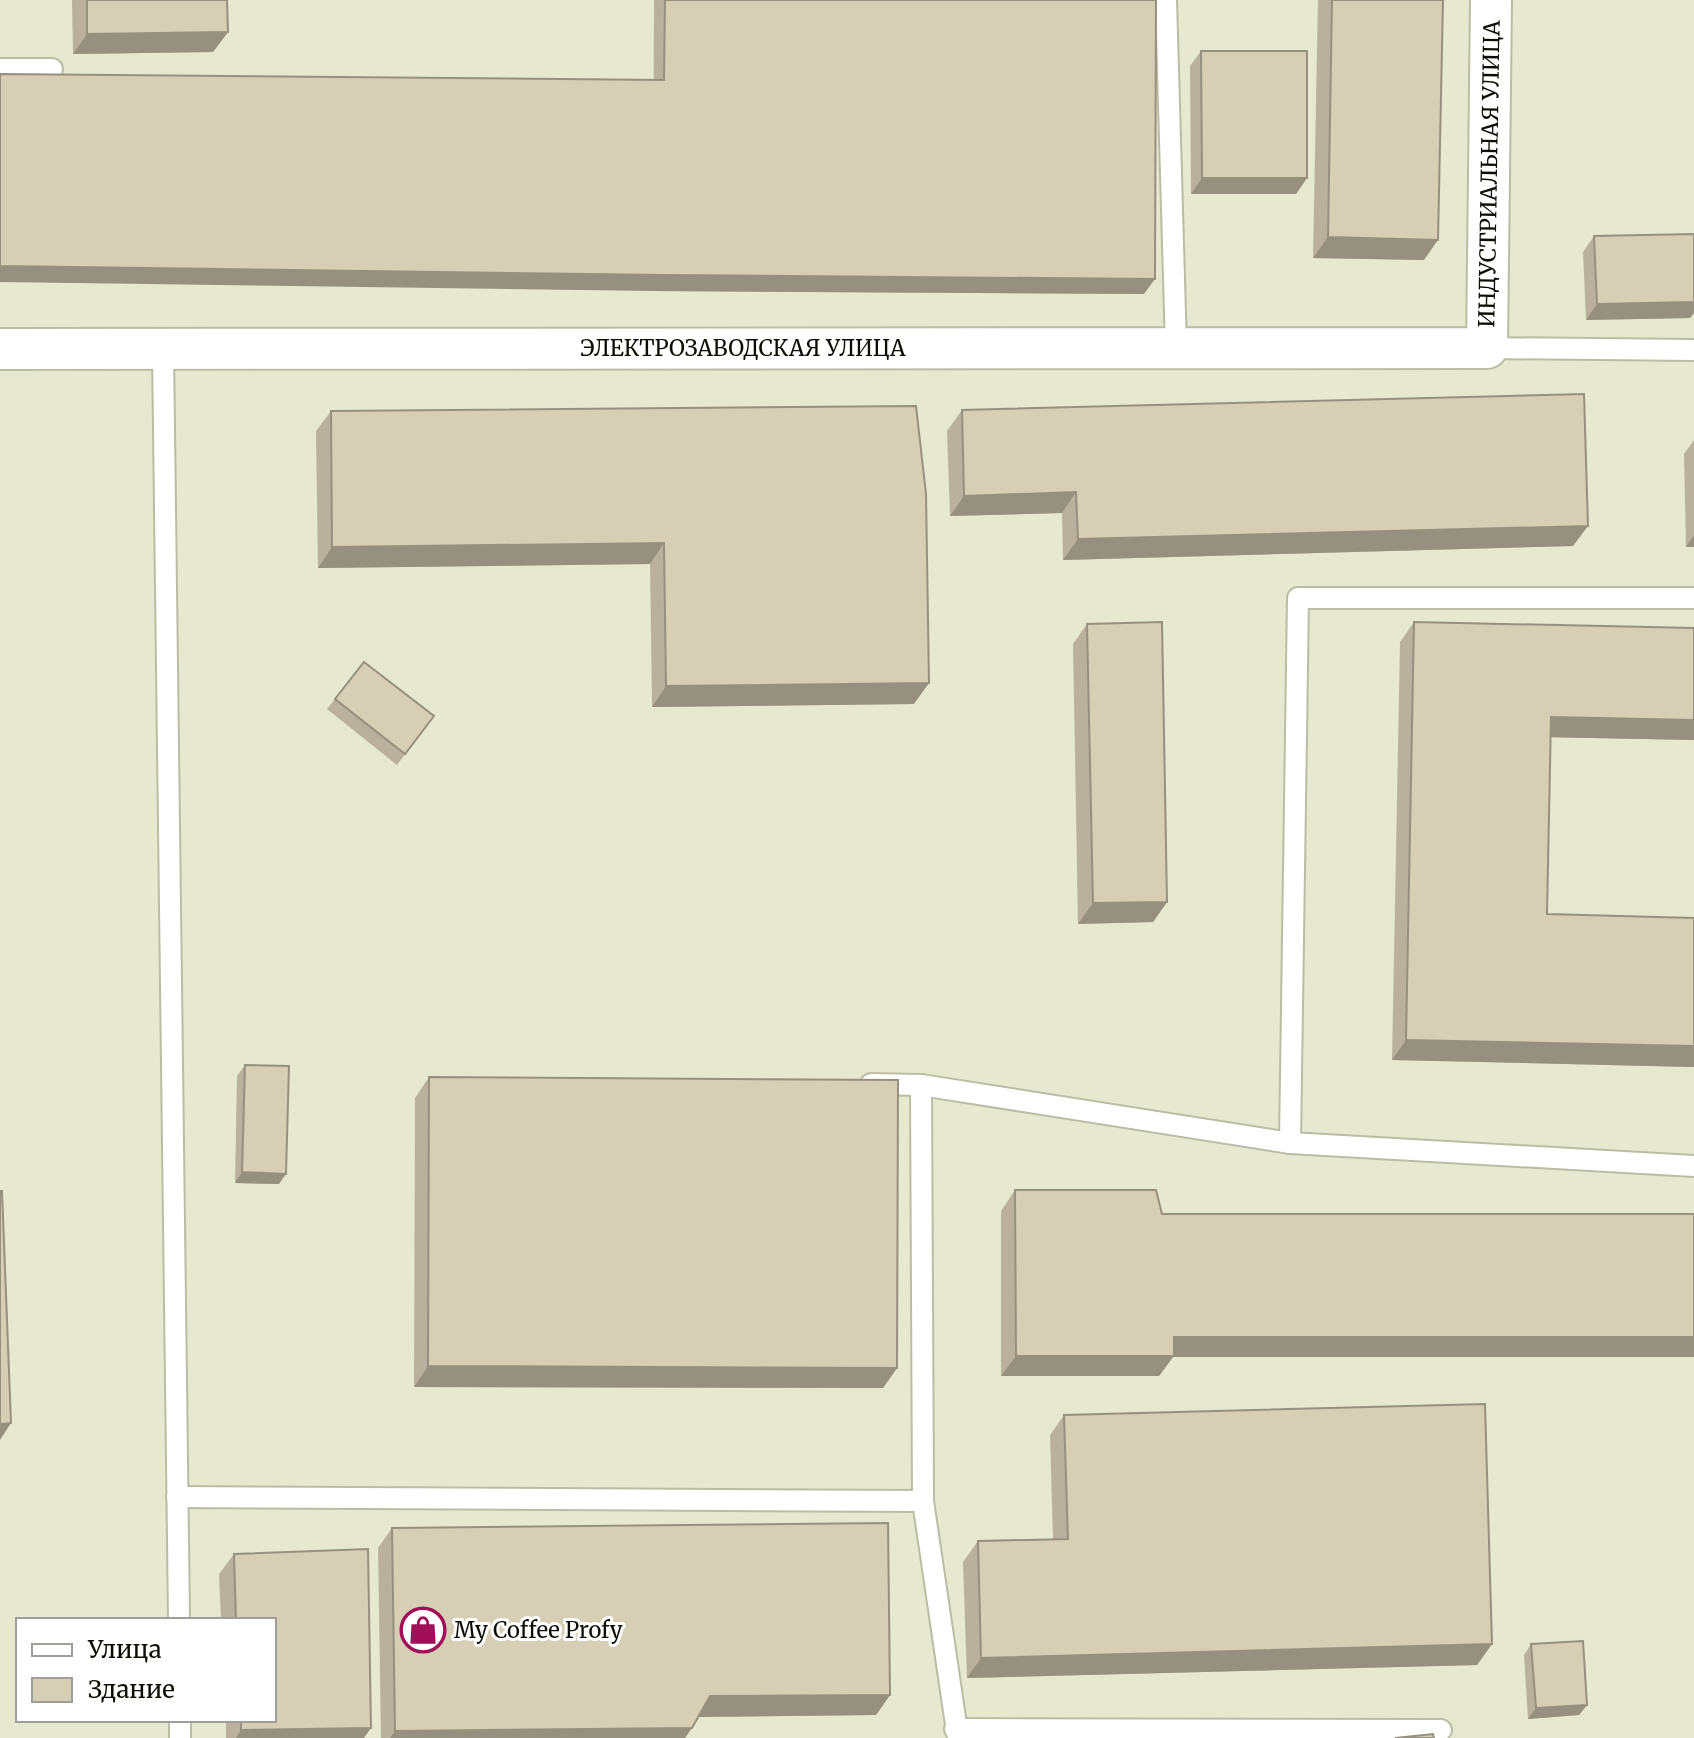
<svg xmlns="http://www.w3.org/2000/svg" width="1694" height="1738" font-family="Merriweather,serif">
	<style>
		.lines { fill: none; stroke-linecap: round; stroke-linejoin: round }
		.service-casing { stroke: #babda4; stroke-width: 24 }
		.minor-casing { stroke: #babda4; stroke-width: 44 }
		.service { stroke: #fff; stroke-width: 20 }
		.minor { stroke: #fff; stroke-width: 40 }
		.wall { fill: #b9b19d }
		.shaded-wall { fill: #96907f }
		.building { fill: #d7ceb6; stroke: #96907f; stroke-width: 2 }
		.labels { text-anchor: middle; stroke-width: 6; stroke-linejoin: round; paint-order: stroke }
		.street-label { font-size: 22px; fill: #0c0d05; stroke: #fff }
		.poi-label { font-size: 22px; fill: #0c0d05; stroke: #fff; text-anchor: start }
	</style>
	<rect width="100%" height="100%" fill="#e6e9d0"/>
	<g class="lines">
		<!-- service casing -->
		<g class="service-casing">
			<g id="service">
				<path d="M1166,0L1176,348"/>
				<path d="M0,69H52"/>
				<path d="M1487,348L1694,350"/>
				<path d="M163,349L179,1620"/>
				<path d="M871,1084L921,1085L1290,1143L1694,1166"/>
				<path d="M921,1085L923,1501L958,1738"/>
				<path d="M1290,1143L1298,598H1694"/>
				<path d="M177,1497L923,1501"/>
				<path d="M180,1720V1738"/>
				<path d="M955,1729L1441,1730"/>
			</g>
		</g>
		<!-- minor casing -->
		<g class="minor-casing">
			<path id="minor" d="M0,349L1487,348L1491,0"/>
		</g>
		<!-- service -->
		<use href="#service" class="service"/>
		<!-- minor -->
		<use href="#minor" class="minor"/>
	</g>
	<!-- wall -->
	<g class="wall">
		<path d="M72,0H227L228,32L213,52L73,54Z"/>
		<path d="M654,0H1156L1144,294L653,291Z"/>
		<path d="M1318,0H1443L1424,260L1313,258Z"/>
		<path d="M1201,51L1307,178L1296,194H1191L1190,66Z"/>
		<path d="M1694,234V313L1690,318L1586,320L1583,252L1594,236Z"/>
		<path d="M916,406L914,704L652,707L650,564L318,568L316,431L331,411Z"/>
		<path d="M962,410L1573,546L1063,560L1062,513L950,516L947,431Z"/>
		<path d="M1694,440V547H1686L1684,454Z"/>
		<path d="M1414,622L1694,740L1551,737L1547,914L1694,918V1067L1392,1060L1400,642Z"/>
		<path d="M1087,624L1167,902L1153,922L1078,924L1073,644Z"/>
		<path d="M335,699L434,716L397,765L327,709Z"/>
		<path d="M245,1065L279,1184L235,1183L237,1076Z"/>
		<path d="M429,1077L897,1368L883,1388L414,1387L415,1098Z"/>
		<path d="M1015,1190L1162,1214L1173,1357L1159,1376H1001V1211Z"/>
		<path d="M1064,1415L1492,1644L1477,1665L967,1678L963,1562L978,1541L1053,1539L1050,1435Z"/>
		<path d="M392,1528L890,1695L876,1715L698,1717L685,1738H381L378,1548Z"/>
		<path d="M234,1554L364,1738H226V1720H274V1620H221L219,1574Z"/>
		<path d="M1531,1644L1587,1705L1579,1715L1528,1719L1524,1655Z"/>
	</g>
	<!-- shaded-wall -->
	<g class="shaded-wall">
		<path d="M228,32L213,52L73,54L87,34Z"/>
		<path d="M1202,178H1307L1296,194H1191Z"/>
		<path d="M1328,237L1438,240L1424,260L1313,258Z"/>
		<path d="M0,266L1155,279L1144,294L653,291L0,282Z"/>
		<path d="M1694,302V313L1690,318L1586,320L1597,304Z"/>
		<path d="M1076,492L1062,513L950,516L964,496Z"/>
		<path d="M1588,526L1573,546L1063,560L1078,539Z"/>
		<path d="M1694,535V547H1686Z"/>
		<path d="M664,543L650,564L318,568L332,547Z"/>
		<path d="M929,683L914,704L652,707L666,686Z"/>
		<path d="M1551,717L1694,720V740L1537,737Z"/>
		<path d="M1167,902L1153,922L1078,924L1093,903Z"/>
		<path d="M1406,1040L1694,1046V1067L1392,1060Z"/>
		<path d="M242,1172L286,1174L279,1184L235,1183Z"/>
		<path d="M1174,1337H1694V1357H1173L1159,1376H1001L1016,1356Z"/>
		<path d="M428,1366L897,1368L883,1388L414,1387Z"/>
		<path d="M11,1423L0,1440V1424Z"/>
		<path d="M1492,1644L1477,1665L967,1678L981,1658Z"/>
		<path d="M890,1695L876,1715L696,1717L710,1696Z"/>
		<path d="M1587,1705L1579,1715L1528,1719L1536,1708Z"/>
		<path d="M371,1728L364,1738H236L241,1730Z"/>
		<path d="M692,1728L685,1738H390L395,1731Z"/>
	</g>
	<!-- building -->
	<g class="building">
		<path d="M87,0H227L228,32L87,34Z"/>
		<path d="M665,0H1156L1155,279L664,275L0,266V74L664,80Z"/>
		<path d="M1332,0H1443L1438,240L1328,237Z"/>
		<path d="M1201,51H1307V178H1202Z"/>
		<path d="M1694,234V302L1597,304L1594,236Z"/>
		<path d="M1584,394L1588,526L1078,539L1076,492L964,496L962,410Z"/>
		<path d="M916,406L926,494L929,683L666,686L664,543L332,547L331,411Z"/>
		<path d="M1162,622L1167,902L1093,903L1087,624Z"/>
		<path d="M1414,622L1694,628V720L1551,717L1547,914L1694,918V1046L1406,1040Z"/>
		<path d="M364,662L434,716L405,754L335,699Z"/>
		<path d="M245,1065L289,1066L286,1174L242,1172Z"/>
		<path d="M429,1077L898,1080L897,1368L428,1366Z"/>
		<path d="M1015,1190H1156L1162,1214H1694V1337H1174V1356H1016Z"/>
		<path d="M0,1191H2L11,1423L0,1424Z"/>
		<path d="M1485,1404L1492,1644L981,1658L978,1541L1068,1539L1064,1415Z"/>
		<path d="M888,1523L890,1695L710,1696L692,1728L395,1731L392,1528Z"/>
		<path d="M368,1549L371,1728L241,1730V1720H274V1620H236L234,1554Z"/>
		<path d="M1583,1641L1587,1705L1536,1708L1531,1644Z"/>
		<path d="M1433,1734L1434,1738H1395Z"/>
	</g>
	<!-- icons -->
	<defs>
		<g id="shop-ring" transform="scale(2.3)"><circle r="9.5" fill="#fff" stroke="#a00f57" stroke-width="1.5"/><path d="M-5-2.5h2.3a2.7 3.5 0 0 1 5.4 0H5L5.5 6h-11ZM-1.5-2.5h3a1.5 2.3 0 0 0-3 0Z" fill="#a00f57"/></g>
	</defs>
	<g fill-rule="evenodd">
		<use href="#shop-ring" x="423" y="1630"/>
	</g>
	<g class="labels">
		<!-- street labels -->
		<g class="street-label">
			<text transform="translate(1489 174) rotate(-89)" y="8">ИНДУСТРИАЛЬНАЯ УЛИЦА</text>
			<text x="743" y="356">ЭЛЕКТРОЗАВОДСКАЯ УЛИЦА</text>
		</g>
		<!-- poi labels -->
		<g class="poi-label">
			<text x="454" y="1638">My Coffee Profy</text>
		</g>
	</g>
	<!-- legend -->
	<rect x="16" y="1618" width="260" height="104" fill="#ffffff" stroke="#9e9e9b" stroke-width="2"/>
	<rect x="32" y="1644" width="40" height="12" fill="#ffffff" stroke="#9e9e9b" stroke-width="2"/>
	<text x="88" y="1658" font-size="24" fill="#0c0d05">Улица</text>
	<rect x="32" y="1678" width="40" height="24" fill="#d7ceb6" stroke="#9e9e9b" stroke-width="2"/>
	<text x="88" y="1698" font-size="24" fill="#0c0d05">Здание</text>
</svg>
